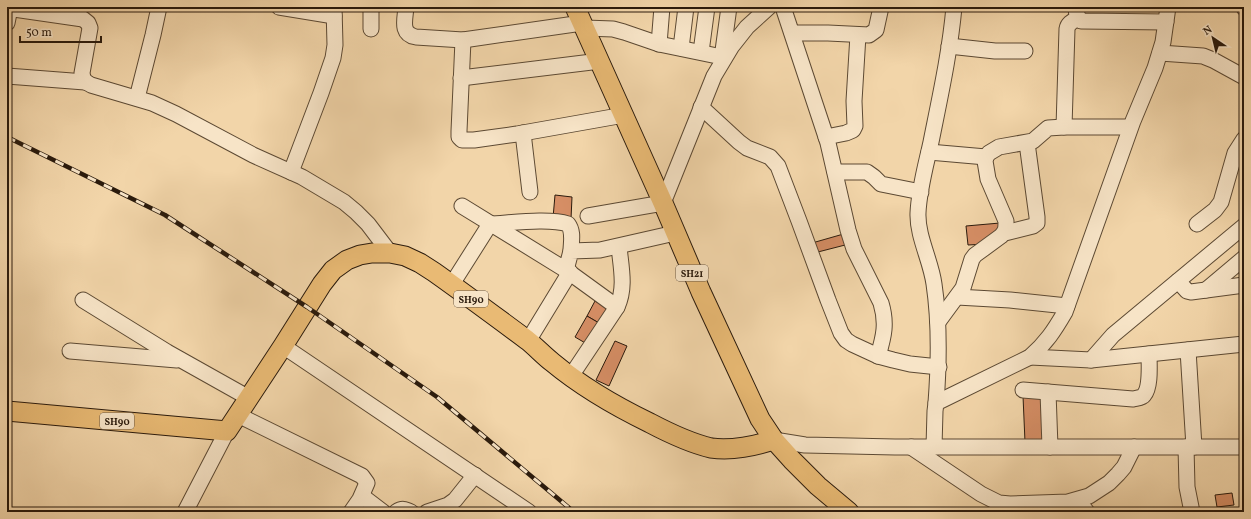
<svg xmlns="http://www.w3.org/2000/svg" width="1251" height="519" font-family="Vollkorn,serif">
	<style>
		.building { fill: #d68e65; stroke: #2a1a0c }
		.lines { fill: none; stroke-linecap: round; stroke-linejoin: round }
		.minor-casing { stroke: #5c4933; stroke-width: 17 }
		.major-casing { stroke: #2a1a0c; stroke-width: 21 }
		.minor { stroke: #f7e4c7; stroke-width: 15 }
		.major { stroke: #e9ba74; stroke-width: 19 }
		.rail-casing { stroke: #2a1a0c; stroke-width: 4.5 }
		.rail { stroke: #f7e4c7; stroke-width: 3; stroke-dasharray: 9; stroke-linecap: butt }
		.labels { text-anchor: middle; stroke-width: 3; stroke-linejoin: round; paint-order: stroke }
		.shield { fill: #f7e4c7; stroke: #685744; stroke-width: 1 }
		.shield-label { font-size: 10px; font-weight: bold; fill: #2a1a0c }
	</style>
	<rect width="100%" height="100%" fill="#f2d5a9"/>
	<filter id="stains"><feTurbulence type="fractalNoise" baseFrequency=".005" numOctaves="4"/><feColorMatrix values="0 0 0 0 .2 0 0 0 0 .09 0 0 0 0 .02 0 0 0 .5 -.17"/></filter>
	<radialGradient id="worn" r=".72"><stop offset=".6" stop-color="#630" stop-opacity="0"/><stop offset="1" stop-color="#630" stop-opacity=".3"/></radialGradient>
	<!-- building -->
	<g class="building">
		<path d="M555,195L572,197L571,219L553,218Z"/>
		<path d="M1000,223V231L986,244L968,245L966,226Z"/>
		<path d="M847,233L849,244L814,253L812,243Z"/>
		<path d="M595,301L607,308L599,323L587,316Z"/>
		<path d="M587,316L599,323L587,344L575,337Z"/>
		<path d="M615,341L627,346L609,386L596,380Z"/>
		<path d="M1043,393L1045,441L1025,442L1023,396Z"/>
		<path d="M1232,493L1234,505L1217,507L1215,495Z"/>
	</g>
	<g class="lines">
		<!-- minor casing -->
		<g class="minor-casing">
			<g id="minor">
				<path d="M279,7L334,16"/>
				<path d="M371,7V29"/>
				<path d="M406,7C405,20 400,34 416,37L463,40L582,23"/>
				<path d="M783,7L828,143L848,230L854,249L881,303C887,323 884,336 878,356"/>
				<path d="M1076,7C1076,13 1077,17 1081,21L1166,22"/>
				<path d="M1244,7V8"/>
				<path d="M7,8L83,19L88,23L90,28L82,73C83,80 85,82 91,85L152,103L176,114L253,155L302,177L344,202L356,212L368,224L390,253"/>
				<path d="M7,23L10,8"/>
				<path d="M585,28L613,29L624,32L659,44L722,57"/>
				<path d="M792,33H828L869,35L876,30L881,7"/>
				<path d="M463,40L459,131V137L462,140H474L517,134L624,115"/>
				<path d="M659,44L662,7"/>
				<path d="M949,46L995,51H1025"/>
				<path d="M681,48L686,7"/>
				<path d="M701,52L707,7"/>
				<path d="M1160,53L1203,56L1213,60L1244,77"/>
				<path d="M722,58L729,7"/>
				<path d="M7,76L85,82"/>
				<path d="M461,78L600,61"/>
				<path d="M137,98L153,35L159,7"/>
				<path d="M701,107L739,142L747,148L770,157L778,166L799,221L828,300L841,333L846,340L852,344L878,356L893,360L910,364L939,367"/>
				<path d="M1064,127L1067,29C1068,23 1073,21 1078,18"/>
				<path d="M523,133L530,192"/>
				<path d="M826,137L846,133L853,130L855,126L854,101L858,35"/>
				<path d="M929,152L986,157"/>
				<path d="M291,172L321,93L333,58L335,45L334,7"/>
				<path d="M835,172H867L874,177L881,184L921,192"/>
				<path d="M462,206L566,270L571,251L600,250L675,233"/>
				<path d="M588,216L663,203L714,76L732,46L747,27L769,7"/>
				<path d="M1197,224L1215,210L1221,202L1235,153L1244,139"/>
				<path d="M1005,233L1033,226L1037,223V217L1027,143"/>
				<path d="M566,270L617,307"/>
				<path d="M1178,281L1187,291L1191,292L1244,285"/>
				<path d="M452,284L490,224C511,223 549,218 568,224C574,232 571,242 571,251"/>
				<path d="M1206,290L1244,258"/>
				<path d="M957,297L1010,300L1067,306"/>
				<path d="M83,300L167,352L249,398"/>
				<path d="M938,322L963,288L972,259L975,255L1001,236C1006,231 1006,228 1006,221L988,179L985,161L986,157L989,153L999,147L1033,141L1048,128L1064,127H1130"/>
				<path d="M528,341L570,272"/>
				<path d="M283,346L529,512"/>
				<path d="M1188,350L1194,447"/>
				<path d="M70,351L177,360"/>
				<path d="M1030,357L1091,360L1244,344"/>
				<path d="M1091,360L1113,335L1244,226"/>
				<path d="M571,376L617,307C626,288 621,267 619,247"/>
				<path d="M1023,390L1133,399C1137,398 1142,398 1144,395C1151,387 1149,364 1149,354"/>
				<path d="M1048,392L1050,447"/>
				<path d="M936,403C939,363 940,324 934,284C931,261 917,236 918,213C919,189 926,165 931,142C940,97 950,52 954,7"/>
				<path d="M238,415L362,476L367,483L360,499L351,512"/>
				<path d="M774,440L805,445L895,447H1244"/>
				<path d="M911,447L981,494L999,503L1010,504L1068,502L1089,496L1109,483L1118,474L1124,467L1134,447"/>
				<path d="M934,447L935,411L936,403L1030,357C1046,343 1054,331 1065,312L1133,121L1155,68L1163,42L1168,7"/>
				<path d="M1186,447L1187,487L1192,512"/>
				<path d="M362,496L383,512"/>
				<path d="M1078,500L1087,512"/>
				<path d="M185,512L227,431"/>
				<path d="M396,512C402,508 405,509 411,512"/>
				<path d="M427,512L448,505L455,500L475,475"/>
			</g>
		</g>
		<!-- major casing -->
		<g class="major-casing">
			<g id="major">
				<path d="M575,7L663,203L701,292L760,419L774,440L792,460L818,486L849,512"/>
				<path d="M7,411L227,431L283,346L322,284L333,270L347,260L360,255L372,253H390L405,256L420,263L434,272C465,294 496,317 527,340C536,347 543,355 552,362C582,387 615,406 650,423C669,433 690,443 711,448C733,451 754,446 774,440"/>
			</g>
		</g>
		<!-- minor -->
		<use href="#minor" class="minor"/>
		<!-- major -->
		<use href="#major" class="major"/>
		<!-- rail casing -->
		<g class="rail-casing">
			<path id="rail" d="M7,137L165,215L307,307L437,397L574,512"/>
		</g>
		<!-- rail -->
		<use href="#rail" class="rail"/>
	</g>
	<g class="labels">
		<!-- shield labels -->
		<g class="shield">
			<rect x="676" y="265" width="32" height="16" rx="3"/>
			<rect x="454" y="291" width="34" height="16" rx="3"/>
			<rect x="100" y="413" width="34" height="16" rx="3"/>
		</g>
		<g class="shield-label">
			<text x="692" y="277">SH21</text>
			<text x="471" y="303">SH90</text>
			<text x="117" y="425">SH90</text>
		</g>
	</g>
	<!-- margin -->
	<rect width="1251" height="519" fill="none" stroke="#f2d5a9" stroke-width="24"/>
	<rect x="8" y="8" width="1235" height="503" fill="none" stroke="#2a1a0c" stroke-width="2"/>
	<rect x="12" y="12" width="1227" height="495" fill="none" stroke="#2a1a0c"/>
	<!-- north arrow -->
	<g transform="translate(1213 38) rotate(325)" stroke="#f7e4c7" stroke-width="3" paint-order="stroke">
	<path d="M0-3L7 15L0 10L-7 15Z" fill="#2a1a0c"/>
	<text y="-6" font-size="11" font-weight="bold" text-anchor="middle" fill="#2a1a0c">N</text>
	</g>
	<!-- scale -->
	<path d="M20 36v6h81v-6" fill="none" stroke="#2a1a0c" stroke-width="2"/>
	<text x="26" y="36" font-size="12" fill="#2a1a0c" stroke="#f7e4c7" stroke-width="3" paint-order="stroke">50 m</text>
	<rect width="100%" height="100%" filter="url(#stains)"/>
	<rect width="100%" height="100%" fill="url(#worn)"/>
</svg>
